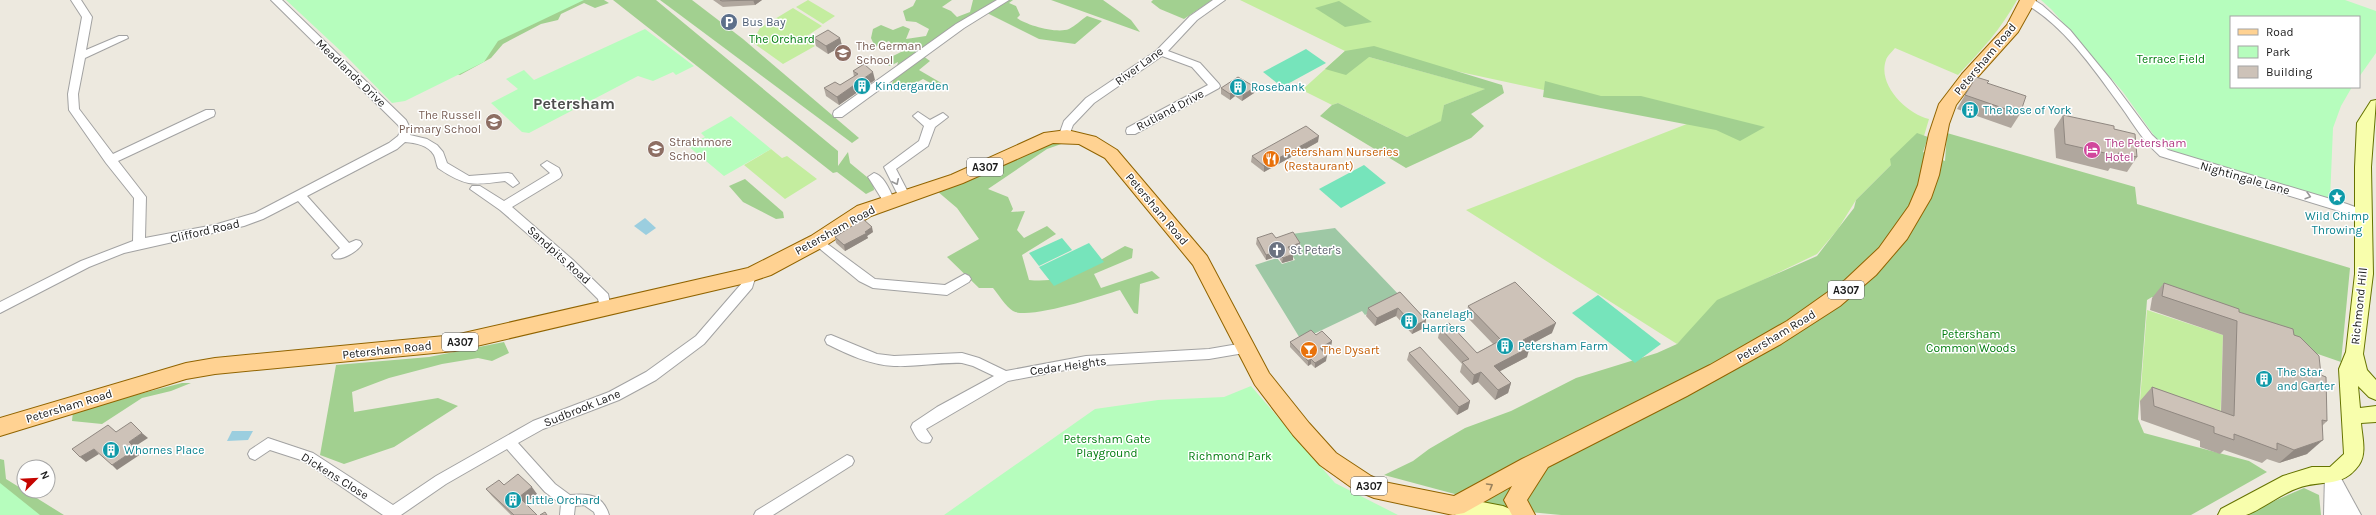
<svg xmlns="http://www.w3.org/2000/svg" width="2376" height="515" font-family="Karla,sans-serif">
	<style>
		.grass { fill: #c4ed9f }
		.forest { fill: #a2d090 }
		.cemetery { fill: #9ec8a5 }
		.park { fill: #b6fdbd }
		.pitch { fill: #76e4bb }
		.water { fill: #9bcedf }
		.lines { fill: none; stroke-linecap: round; stroke-linejoin: round }
		.street-casing { stroke: #a2a2a2; stroke-width: 2 }
		.secondary-casing { stroke: #657300; stroke-width: 2 }
		.primary-casing { stroke: #916400; stroke-width: 2 }
		.street { fill: #fff; fill-rule: evenodd }
		.secondary { fill: #f8feac; fill-rule: evenodd }
		.primary { fill: #ffd292; fill-rule: evenodd }
		.wall { fill: #b0a79e }
		.shaded-wall { fill: #908881 }
		.building { fill: #cdc2b8; stroke: #908881 }
		.oneway { stroke: #989898 }
		.oneway2 { stroke: #98805c }
		.labels { text-anchor: middle; stroke-width: 3; stroke-linejoin: round; paint-order: stroke }
		.shield { fill: #fff; stroke: #5f5f5f; stroke-width: 1 }
		.shield-label { font-size: 11px; font-weight: bold; fill: #1b1b1b }
		.service-label { font-size: 12px; fill: #4e5e75; stroke: #fff; text-anchor: start }
		.park-label { font-size: 12px; fill: #037e10; stroke: #fff }
		.education-label { font-size: 12px; fill: #785e54; stroke: #fff; text-anchor: start }
		.street-label { font-size: 12px; fill: #1b1b1b; stroke: #fff }
		.culture-label { font-size: 12px; fill: #0d838f; stroke: #fff; text-anchor: start }
		.hotel-label { font-size: 12px; fill: #b23c85; stroke: #fff; text-anchor: start }
		.food-label { font-size: 12px; fill: #c56008; stroke: #fff; text-anchor: start }
		.worship-label { font-size: 12px; fill: #5b616d; stroke: #fff; text-anchor: start }
		.district-label { font-size: 16px; font-weight: bold; fill: #4e4e4e; stroke: #fff }
	</style>
	<rect width="100%" height="100%" fill="#ede9df"/>
	<!-- grass -->
	<g class="grass">
		<path d="M808,0L835,16L823,24L796,7Z"/>
		<path d="M1240,0H2017C2001,29 1981,51 1958,75L1895,48C1892,52 1887,56 1886,60C1877,85 1907,114 1929,119L1924,136L1917,134L1891,165L1856,200L1838,229L1817,254L1721,300L1677,344L1466,210L1692,122L1372,53L1369,57L1486,89L1444,105L1442,121L1407,137L1338,103L1332,105L1302,90L1345,51Z"/>
		<path d="M793,8L822,26L804,38L815,46L783,64L752,42L760,28Z"/>
		<path d="M771,149L782,158L787,156L817,179L785,199L744,165Z"/>
		<path d="M2147,310L2223,335L2220,430L2140,401Z"/>
	</g>
	<!-- forest -->
	<g class="forest">
		<path d="M560,0H604L609,3L595,8L584,3L561,14L558,20L541,24L503,44L491,58L460,75L447,71Z"/>
		<path d="M613,0H656L838,151V166L848,152L850,163L873,182L874,190L866,194L837,172L833,173Z"/>
		<path d="M660,0H692L743,39L859,138L852,143Z"/>
		<path d="M916,0H952L942,7L951,11L957,17L970,12L973,0H1013L1009,3L1016,6L1020,15L1017,18C1026,25 1057,34 1069,29C1075,26 1081,20 1087,16L1102,21L1075,44L1039,39L983,11L919,53L930,61L919,70L943,84L938,87L923,79L901,91L892,84L898,62L890,66L881,62L903,51L902,47L894,48L889,41L875,47L871,38L873,29L881,25L893,30L903,26L910,29L906,39L926,36L929,29L916,22L906,21L903,11L913,6Z"/>
		<path d="M1051,0H1103L1131,20L1140,32Z"/>
		<path d="M1153,0H1212L1184,19L1160,9L1151,2Z"/>
		<path d="M1339,1L1372,22L1345,27L1315,8Z"/>
		<path d="M1374,46L1502,85L1504,93L1471,114L1484,126L1471,138L1406,168L1320,116L1332,105L1338,103L1407,137L1441,121L1444,105L1485,89L1369,57L1346,75L1325,69L1345,51Z"/>
		<path d="M1545,81L1601,96H1641L1765,127L1740,141L1716,130L1543,97Z"/>
		<path d="M1917,133L1928,137L1923,152L1945,161L1947,133L2135,187L2137,204L2350,268L2341,362L2152,297L2147,300L2138,419L2144,433L2249,461L2267,472L2191,515H1561L1518,511L1384,475L1413,461L1429,449L1465,428L1511,411L1576,378L1657,353L1677,344L1717,300L1817,256L1854,208L1856,200L1891,165L1890,159Z"/>
		<path d="M1049,142H1067L1047,149L988,189L1008,197L1013,209L1011,212L1025,211L1017,230L1024,238L1047,226L1056,234L1022,255L1029,280C1069,284 1092,264 1125,246L1133,249L1132,258L1094,274L1101,288L1152,271L1160,278L1140,284L1138,314L1134,313L1120,290C1100,296 1030,320 1013,311C1006,307 998,294 993,288H979L947,257L979,239L957,208L937,191Z"/>
		<path d="M745,179L783,212L784,218L776,219L743,202L729,186Z"/>
		<path d="M504,342L509,353L492,361L478,358L442,364L389,378L352,392L354,412L438,398L458,406L394,447L344,464L320,455L336,365L429,357Z"/>
		<path d="M182,383H191L171,391L142,398L102,424L72,421L73,411Z"/>
		<path d="M0,459L4,460L6,479L64,515H0Z"/>
		<path d="M2304,488L2319,495L2321,515H2242Z"/>
	</g>
	<!-- cemetery -->
	<path class="cemetery" d="M1335,228L1401,297L1365,315L1362,311L1301,340L1255,265L1277,258L1282,264L1295,260L1291,253L1302,249L1292,234Z"/>
	<!-- park -->
	<g class="park">
		<path d="M286,0H584L498,41L484,62L405,101L392,103L345,55Z"/>
		<path d="M2041,0H2345L2376,11V53L2359,77V17H2231V87H2352L2341,106L2333,128L2330,200L2174,152L2158,141L2123,92L2052,10Z"/>
		<path d="M645,29L694,66L676,75L673,72L653,81L638,76L529,133L522,132L491,103L518,89L506,79L524,70L534,80Z"/>
		<path d="M731,116L771,149L724,176L688,146L705,137L701,133Z"/>
		<path d="M1251,386L1335,483L1398,515H944L1095,409L1158,400L1224,397Z"/>
		<path d="M0,483L40,515H0Z"/>
	</g>
	<!-- pitch -->
	<g class="pitch">
		<path d="M1306,49L1326,63L1282,87L1263,72Z"/>
		<path d="M1364,165L1386,183L1341,208L1319,189Z"/>
		<path d="M1062,238L1072,250L1039,266L1029,253Z"/>
		<path d="M1089,243L1104,262L1054,286L1039,267Z"/>
		<path d="M1598,295L1661,344L1635,363L1572,313Z"/>
	</g>
	<!-- water -->
	<g class="water">
		<path d="M645,218L656,228L646,235L634,226Z"/>
		<path d="M232,431H253L248,440L227,441Z"/>
	</g>
	<g class="lines">
		<!-- street casing -->
		<g class="street-casing">
			<g id="street">
				<path d="M71,0H81L92,17L86,50L119,36H127L128,38L85,58L78,94L79,109L113,154L206,110H214L215,113L214,116L118,161L146,197L145,238L214,225L255,213L389,143L398,136L401,130L398,125L271,0H282L406,120L411,130L410,135L427,139L437,145L443,152L447,163L469,176L508,173L512,174L519,183L513,187L505,181C473,185 466,187 438,168C436,164 436,159 434,155C428,145 416,143 405,142L397,149L307,196L349,243L356,240L360,241L362,244C358,251 342,261 334,258L332,255L340,248L298,201L263,219L244,226L124,253L89,267L0,313V302L81,261L133,241L134,198L106,163L69,110L68,94L82,17Z"/>
				<path d="M997,0H1009L964,28L842,117H834L833,114L834,111L956,24Z"/>
				<path d="M1213,0H1225L1197,20L1168,51L1200,63L1219,84L1220,86L1219,88L1135,134H1127L1126,131L1127,128L1208,85L1192,67L1162,56L1094,103L1073,125L1068,138H1060L1059,135L1064,121L1086,98L1156,51L1190,16Z"/>
				<path d="M2024,0H2034L2042,5L2070,30L2111,80L2152,135L2168,150L2347,204L2366,211L2368,214L2366,217L2362,218L2160,156C2144,142 2134,125 2122,108C2095,71 2065,26 2024,3Z"/>
				<path d="M918,112L930,120L943,113L948,117L935,127L928,146L896,169L910,196L904,200L900,199L884,167L919,141L924,126L913,116Z"/>
				<path d="M547,161L559,168L562,175L560,178L512,207L573,260L608,294L611,308L609,311H601L598,299L565,266L500,210L470,189L472,186H480L504,201L550,173L541,165Z"/>
				<path d="M874,173C885,176 890,192 895,201L893,204H885L870,180L868,177Z"/>
				<path d="M818,237L875,279L945,285L965,274L969,276L971,279L969,282L947,295L873,288L859,281L814,244L812,241Z"/>
				<path d="M750,270L754,272L756,275L752,288L704,344L656,380L619,400L543,429L518,443L555,484L570,495C589,493 603,495 609,515H595L594,512L584,505L575,506L574,515H560L561,504L545,492L507,449L446,484L401,515H383L304,461L270,450L255,460L250,458L248,454L250,450L268,438L313,453L393,505L436,476L533,421L609,392L646,372L696,336L742,283L746,272Z"/>
				<path d="M831,335L877,354L894,356L962,353L979,358L1006,371L1086,356L1209,349L1244,343L1249,344L1250,348L1249,352L1244,353L1209,359L1086,366L1008,381L926,429L932,438L930,442C919,446 915,435 911,427L913,423L937,407L994,376L973,366L962,363C939,362 917,367 894,366C870,365 847,354 827,344L825,340L827,336Z"/>
				<path d="M847,455L852,457L854,461L852,465L773,515H754L756,511Z"/>
				<path d="M2332,469L2337,471L2361,515H2324L2325,475L2327,471Z"/>
			</g>
		</g>
		<!-- secondary casing -->
		<g class="secondary-casing">
			<g id="secondary">
				<path d="M2376,100L2371,167L2373,274L2363,354L2367,370L2376,380V400L2369,397L2358,386L2360,408L2376,406V422L2361,423C2362,437 2367,453 2359,465C2342,489 2321,479 2298,488C2280,494 2261,510 2246,515C2238,515 2226,515 2218,515L2221,509L2283,476L2312,467H2330L2344,454L2339,369L2346,352L2355,274V167L2357,123L2371,101Z"/>
				<path d="M1456,497L1503,506L1510,509L1513,515H1456L1449,512L1446,506L1449,500Z"/>
			</g>
		</g>
		<!-- primary casing -->
		<g class="primary-casing">
			<path id="primary" d="M2020,0H2036L2018,32L1974,81L1956,105L1949,124L1939,175L1931,198L1907,239L1876,275L1840,306L1781,344L1687,396L1548,467L1527,500L1535,515H1512L1504,500L1512,486L1464,513L1453,515L1374,498L1355,490L1320,465L1293,435L1255,385L1193,265L1105,158L1079,144L1053,143L963,183L871,216L825,246L771,275L750,282L455,351L215,374L186,379L0,436V418L186,363L215,358L455,335L748,268L811,236L857,206L951,175L1044,133L1067,130L1096,137L1117,150L1207,256L1269,373L1309,423L1336,453L1371,476L1384,482L1454,496L1522,459L1710,365L1787,321L1845,280L1879,248L1909,206L1918,185L1929,134L1939,104L1962,74L2007,25Z"/>
		</g>
		<!-- street -->
		<use href="#street" class="street"/>
		<!-- secondary -->
		<use href="#secondary" class="secondary"/>
		<!-- primary -->
		<use href="#primary" class="primary"/>
	</g>
	<!-- wall -->
	<g class="wall">
		<path d="M713,0H762L755,5L723,7Z"/>
		<path d="M814,38H840L842,46L828,54L816,46Z"/>
		<path d="M853,71L875,80L839,105L826,96L824,88L840,85L854,77Z"/>
		<path d="M1987,83L2020,114L2011,128L1957,109L1965,95Z"/>
		<path d="M1255,87L1254,93L1242,101L1235,96L1230,100L1221,94V88Z"/>
		<path d="M2063,115L2114,129L2137,157L2127,172L2110,168L2108,171L2056,158L2054,129Z"/>
		<path d="M1318,142L1264,172L1251,162L1252,156Z"/>
		<path d="M873,232L867,236L868,238L845,251L836,243L835,237Z"/>
		<path d="M1257,238H1276L1300,249L1291,251L1293,254V260L1282,263L1278,256L1266,260L1256,244Z"/>
		<path d="M2164,283L2239,312L2294,335L2321,375L2327,421L2322,426L2307,454L2279,463L2267,459L2262,463L2224,450L2220,454L2200,447V441L2141,420L2140,401L2152,387L2221,412L2223,335L2150,310L2152,298Z"/>
		<path d="M1400,292L1426,320L1424,328L1412,334L1396,316L1375,326L1366,316L1368,308Z"/>
		<path d="M1468,306L1552,333L1528,345L1527,357L1500,371L1511,383L1508,393L1495,400L1478,382L1472,385L1460,372L1462,364L1438,338L1440,328L1477,353L1493,344L1466,316Z"/>
		<path d="M1316,335L1332,341L1331,346L1323,351L1326,361L1315,368L1311,364L1308,366L1290,347V342Z"/>
		<path d="M1409,353L1470,401L1468,409L1457,415L1407,360Z"/>
		<path d="M504,485L537,494L525,503L537,515H511L492,496L486,489Z"/>
	</g>
	<!-- shaded-wall -->
	<g class="shaded-wall">
		<path d="M753,0H762L755,5Z"/>
		<path d="M840,38L842,46L828,54L826,46Z"/>
		<path d="M873,72L875,80L839,105L837,97Z"/>
		<path d="M1255,87L1254,93L1242,101L1243,95Z"/>
		<path d="M1235,91V96L1230,100V94Z"/>
		<path d="M1319,136L1318,142L1264,172V166Z"/>
		<path d="M872,227L873,232L867,236L868,238L845,251L844,245Z"/>
		<path d="M1300,243V249L1288,252V247Z"/>
		<path d="M1278,251V256L1266,260V255Z"/>
		<path d="M1293,254V260L1282,263L1283,258Z"/>
		<path d="M1398,308L1396,316L1375,326L1377,318Z"/>
		<path d="M1426,320L1424,328L1412,334L1414,326Z"/>
		<path d="M1556,323L1552,333L1520,350L1523,340Z"/>
		<path d="M1332,341L1331,346L1319,354L1320,348Z"/>
		<path d="M1530,347L1527,357L1491,376L1494,366Z"/>
		<path d="M1327,356L1326,361L1315,368V363Z"/>
		<path d="M1311,359V364L1308,366V361Z"/>
		<path d="M1481,372L1478,382L1472,385L1474,375Z"/>
		<path d="M1511,383L1508,393L1495,400L1498,390Z"/>
		<path d="M1470,401L1468,409L1457,415L1459,407Z"/>
		<path d="M142,433L148,438L134,447L129,442Z"/>
		<path d="M2323,440L2307,454L2279,463L2294,450Z"/>
		<path d="M94,449L99,454L86,462L80,457Z"/>
		<path d="M136,449L141,454L117,470L112,465Z"/>
		<path d="M532,487L537,494L524,504L519,497Z"/>
	</g>
	<!-- building -->
	<g class="building">
		<path d="M720,0H753L722,1Z"/>
		<path d="M828,30L840,38L826,46L814,38Z"/>
		<path d="M864,64L873,72L837,97L824,88L835,82L840,85L858,74L853,71Z"/>
		<path d="M1238,77L1255,87L1243,95L1235,91L1230,94L1221,88Z"/>
		<path d="M1976,77L1989,81L1987,83L2026,96L2020,114L1965,95Z"/>
		<path d="M2063,115L2114,126V129L2135,134L2137,157L2118,153V156L2065,144Z"/>
		<path d="M1306,126L1319,136L1264,166L1252,156Z"/>
		<path d="M863,219L872,227L865,232L867,233L844,245L835,237Z"/>
		<path d="M1293,232L1300,243L1288,247L1293,254L1283,258L1278,251L1266,255L1257,238L1272,233L1276,238Z"/>
		<path d="M1515,282L1556,323L1523,340L1530,347L1494,366L1511,383L1498,390L1481,372L1474,375L1462,362L1469,359L1440,328L1449,323L1477,353L1501,340L1468,306Z"/>
		<path d="M2164,283L2239,309V312L2293,329L2294,335L2300,337L2319,356L2321,375L2326,377L2327,421L2322,420L2323,440L2294,450L2277,443V450L2234,434V440L2214,433V427L2154,406L2152,387L2234,416L2237,321L2162,296Z"/>
		<path d="M1400,292L1426,320L1414,326L1398,308L1377,318L1368,308Z"/>
		<path d="M1311,330L1316,335L1322,331L1332,341L1320,348L1327,356L1315,363L1311,359L1308,361L1290,342Z"/>
		<path d="M1420,347L1470,401L1459,407L1409,353Z"/>
		<path d="M131,422L142,433L129,442L136,449L112,465L94,449L80,457L72,449L108,425L116,432Z"/>
		<path d="M518,474L532,487L519,497L537,515H514L486,489L499,480L504,485Z"/>
		<path d="M545,512L547,515H540Z"/>
	</g>
	<!-- one-way arrows -->
	<defs><path id="oneway-chevron" d="M-2-3.5L2.5 0L-2 3.5" fill="none" stroke-width="1.6" stroke-linecap="round" stroke-linejoin="round"/></defs>
	<g class="oneway">
		<use href="#oneway-chevron" transform="translate(896 182) rotate(65)"/>
		<use href="#oneway-chevron" transform="translate(2308 196) rotate(16)"/>
	</g>
	<use class="oneway2" href="#oneway-chevron" transform="translate(1490 486) rotate(-30)"/>
	<!-- icons -->
	<defs>
		<g id="parking-disc" transform="scale(0.9)"><circle r="9.5" fill="#5c6f8a" stroke="#fff"/><path d="M-3.5-5.5H1a3.5 3.5 0 0 1 0 7H-1V5.5H-3.5ZM-1-3.4V-.6H.8a1.4 1.4 0 0 0 0-2.8Z" fill="#fff"/></g>
		<g id="school-disc" transform="scale(0.9)"><circle r="9.5" fill="#8d6e63" stroke="#fff"/><path d="M0-5L7-2L0 1L-7-2ZM-4 1L0 2.5L4 1V4Q0 6-4 4Z" fill="#fff"/></g>
		<g id="building-disc" transform="scale(0.9)"><circle r="9.5" fill="#0f9aa8" stroke="#fff"/><path d="M-4-6H4V6H1V3H-1V6H-4ZM-2.5-4.3h1.7v1.8h-1.7ZM.8-4.3h1.7v1.8H.8ZM-2.5-1h1.7V.8h-1.7ZM.8-1h1.7V.8H.8Z" fill="#fff"/></g>
		<g id="hotel-disc" transform="scale(0.9)"><circle r="9.5" fill="#d1479c" stroke="#fff"/><path d="M-6-4.5h1.5V1H6V5H4.5V3h-9V5H-6ZM-4 0a1.8 1.8 0 1 1 3.6 0ZM.5 0V-2.5h3Q6-2.5 6 0Z" fill="#fff"/></g>
		<g id="restaurant-disc" transform="scale(0.9)"><circle r="9.5" fill="#e8710a" stroke="#fff"/><path d="M-5-6h1v4h1v-4h1v4h1v-4h1v5L-1.5 .5V6h-2V.5L-5-1ZM5-6V6H3V1.5H1.5Q1.5-4 5-6Z" fill="#fff"/></g>
		<g id="sight-disc" transform="scale(0.9)"><circle r="9.5" fill="#0f9aa8" stroke="#fff"/><path d="M0-6L1.8-2.2L6-1.7L2.9 1.2L3.7 5.4L0 3.3L-3.7 5.4L-2.9 1.2L-6-1.7L-1.8-2.2Z" fill="#fff"/></g>
		<g id="church-disc" transform="scale(0.9)"><circle r="9.5" fill="#6b7280" stroke="#fff"/><path d="M-1.2-6h2.4v3.5h3.3v2.4h-3.3V6h-2.4V-.1h-3.3v-2.4h3.3Z" fill="#fff"/></g>
		<g id="bar-disc" transform="scale(0.9)"><circle r="9.5" fill="#e8710a" stroke="#fff"/><path d="M-6-5H6L.8 .8V4.5H3.5V6h-7V4.5H-.8V.8Z" fill="#fff"/></g>
	</defs>
	<g fill-rule="evenodd">
		<use href="#parking-disc" x="729" y="22"/>
		<use href="#school-disc" x="843" y="53"/>
		<use href="#building-disc" x="862" y="86"/>
		<use href="#building-disc" x="1238" y="87"/>
		<use href="#building-disc" x="1970" y="110"/>
		<use href="#school-disc" x="494" y="122"/>
		<use href="#school-disc" x="656" y="149"/>
		<use href="#hotel-disc" x="2092" y="150"/>
		<use href="#restaurant-disc" x="1271" y="159"/>
		<use href="#sight-disc" x="2337" y="197"/>
		<use href="#church-disc" x="1277" y="250"/>
		<use href="#building-disc" x="1409" y="321"/>
		<use href="#building-disc" x="1505" y="346"/>
		<use href="#bar-disc" x="1309" y="350"/>
		<use href="#building-disc" x="2264" y="379"/>
		<use href="#building-disc" x="111" y="450"/>
		<use href="#building-disc" x="513" y="500"/>
	</g>
	<g class="labels">
		<!-- shield labels -->
		<g class="shield">
			<rect x="967" y="158" width="36" height="18" rx="3"/>
			<rect x="1828" y="281" width="36" height="18" rx="3"/>
			<rect x="442" y="333" width="36" height="18" rx="3"/>
			<rect x="1351" y="477" width="36" height="18" rx="3"/>
		</g>
		<g class="shield-label">
			<text x="985" y="171">A307</text>
			<text x="1846" y="294">A307</text>
			<text x="460" y="346">A307</text>
			<text x="1369" y="490">A307</text>
		</g>
		<!-- service labels -->
		<g class="service-label">
			<text x="742" y="26">Bus Bay</text>
		</g>
		<!-- park labels -->
		<g class="park-label">
			<text x="782" y="43">The Orchard</text>
			<text x="2171" y="63">Terrace Field</text>
			<text x="1971" y="338">Petersham<tspan x="1971" dy="14">Common Woods</tspan></text>
			<text x="1107" y="443">Petersham Gate<tspan x="1107" dy="14">Playground</tspan></text>
			<text x="1230" y="460">Richmond Park</text>
		</g>
		<!-- education labels -->
		<g class="education-label">
			<text x="856" y="50">The German<tspan x="856" dy="14">School</tspan></text>
			<text x="481" y="119" text-anchor="end">The Russell<tspan x="481" dy="14">Primary School</tspan></text>
			<text x="669" y="146">Strathmore<tspan x="669" dy="14">School</tspan></text>
		</g>
		<!-- street labels -->
		<g class="street-label">
			<text transform="translate(1985 59) rotate(-50)" y="4">Petersham Road</text>
			<text transform="translate(1139 66) rotate(-36)" y="4">River Lane</text>
			<text transform="translate(351 73) rotate(44)" y="4">Meadlands Drive</text>
			<text transform="translate(1170 110) rotate(-28)" y="4">Rutland Drive</text>
			<text transform="translate(2245 178) rotate(16)" y="4">Nightingale Lane</text>
			<text transform="translate(1157 209) rotate(50)" y="4">Petersham Road</text>
			<text transform="translate(835 230) rotate(-29)" y="4">Petersham Road</text>
			<text transform="translate(205 231) rotate(-13)" y="4">Clifford Road</text>
			<text transform="translate(559 255) rotate(42)" y="4">Sandpits Road</text>
			<text transform="translate(2359 306) rotate(-84)" y="4">Richmond Hill</text>
			<text transform="translate(1776 336) rotate(-31)" y="4">Petersham Road</text>
			<text transform="translate(387 350) rotate(-6)" y="4">Petersham Road</text>
			<text transform="translate(1068 366) rotate(-8)" y="4">Cedar Heights</text>
			<text transform="translate(69 406) rotate(-17)" y="4">Petersham Road</text>
			<text transform="translate(582 408) rotate(-22)" y="4">Sudbrook Lane</text>
			<text transform="translate(335 476) rotate(32)" y="4">Dickens Close</text>
		</g>
		<!-- culture labels -->
		<g class="culture-label">
			<text x="875" y="90">Kindergarden</text>
			<text x="1251" y="91">Rosebank</text>
			<text x="1983" y="114">The Rose of York</text>
			<text x="2337" y="220" text-anchor="middle">Wild Chimp<tspan x="2337" dy="14">Throwing</tspan></text>
			<text x="1422" y="318">Ranelagh<tspan x="1422" dy="14">Harriers</tspan></text>
			<text x="1518" y="350">Petersham Farm</text>
			<text x="2277" y="376">The Star<tspan x="2277" dy="14">and Garter</tspan></text>
			<text x="124" y="454">Whornes Place</text>
			<text x="526" y="504">Little Orchard</text>
		</g>
		<!-- hotel labels -->
		<g class="hotel-label">
			<text x="2105" y="147">The Petersham<tspan x="2105" dy="14">Hotel</tspan></text>
		</g>
		<!-- food labels -->
		<g class="food-label">
			<text x="1284" y="156">Petersham Nurseries<tspan x="1284" dy="14">(Restaurant)</tspan></text>
			<text x="1322" y="354">The Dysart</text>
		</g>
		<!-- worship labels -->
		<g class="worship-label">
			<text x="1290" y="254">St Peter’s</text>
		</g>
		<!-- district labels -->
		<g class="district-label">
			<text x="574" y="109">Petersham</text>
		</g>
	</g>
	<!-- legend -->
	<rect x="2230" y="16" width="130" height="72" fill="#ffffff" stroke="#a4a4a4"/>
	<rect x="2238" y="29" width="20" height="6" fill="#ffd292" stroke="#a4a4a4"/>
	<text x="2266" y="36" font-size="12" fill="#1b1b1b">Road</text>
	<rect x="2238" y="46" width="20" height="12" fill="#b6fdbd" stroke="#a4a4a4"/>
	<text x="2266" y="56" font-size="12" fill="#1b1b1b">Park</text>
	<rect x="2238" y="66" width="20" height="12" fill="#cdc2b8" stroke="#a4a4a4"/>
	<text x="2266" y="76" font-size="12" fill="#1b1b1b">Building</text>
	<!-- north arrow -->
	<g transform="translate(36 479) rotate(66)"><circle r="19" fill="#ffffff" stroke="#a4a4a4"/>
	<path d="M0-3L7 15L0 10L-7 15Z" fill="#c50400"/>
	<text y="-6" font-size="11" font-weight="bold" text-anchor="middle" fill="#1b1b1b">N</text>
	</g>
</svg>
